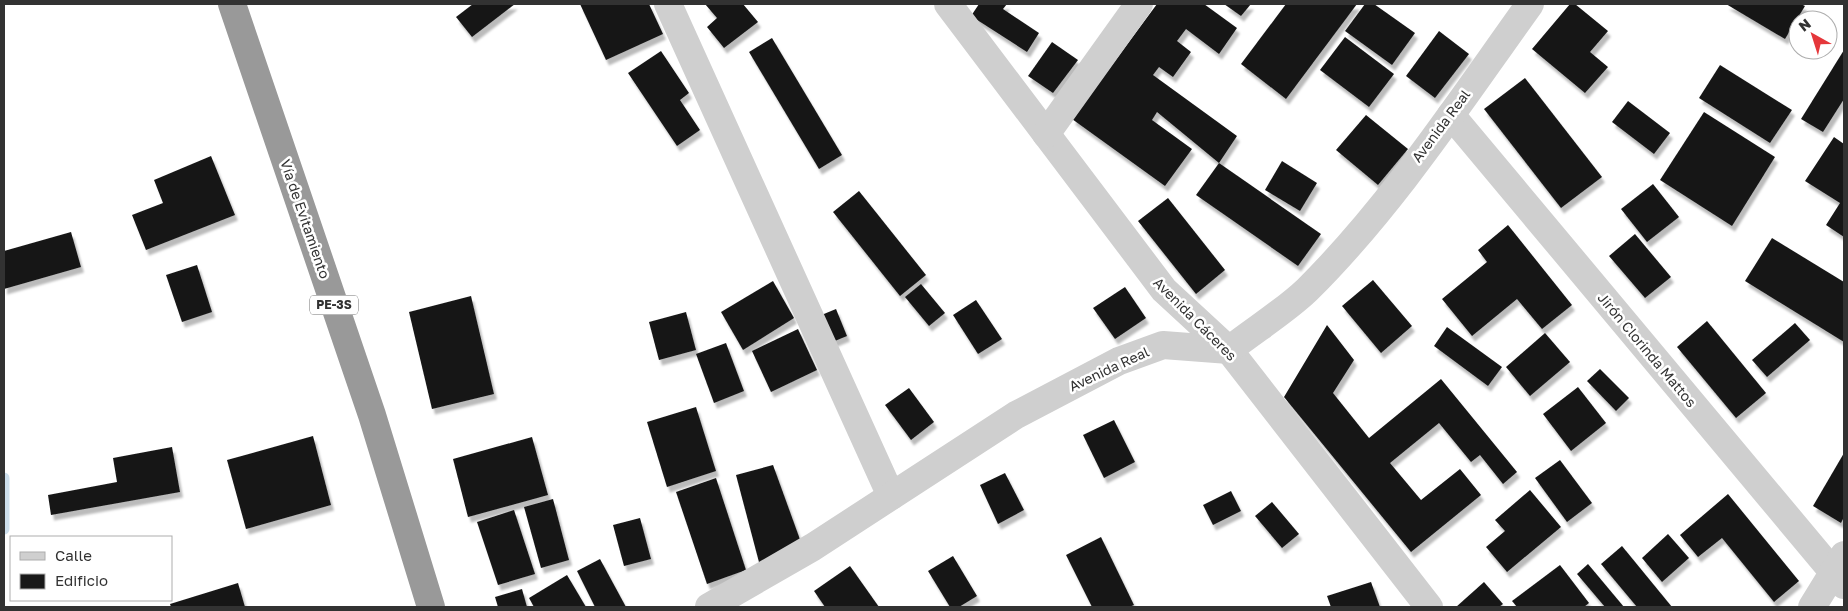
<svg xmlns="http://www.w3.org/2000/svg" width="1848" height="611" font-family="'Golos Text',sans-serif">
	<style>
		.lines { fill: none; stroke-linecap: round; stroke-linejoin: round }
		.stream { stroke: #cddfed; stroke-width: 11 }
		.building { fill: #191919; filter: url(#shadow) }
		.street { stroke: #cfcfcf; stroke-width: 28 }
		.highway { stroke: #999; stroke-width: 28 }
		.labels { text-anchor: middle; stroke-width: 5; stroke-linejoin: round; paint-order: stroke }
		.shield { fill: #fff; stroke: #707070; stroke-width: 1 }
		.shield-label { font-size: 12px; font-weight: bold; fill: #323232 }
		.street-label { font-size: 14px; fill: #323232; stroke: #fff }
	</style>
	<defs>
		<filter id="shadow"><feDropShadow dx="3" dy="5.5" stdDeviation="1" flood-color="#0004"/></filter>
	</defs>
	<rect width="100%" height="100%" fill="#fff"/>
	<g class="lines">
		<!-- stream -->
		<path class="stream" d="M4,478V529"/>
	</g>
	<!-- building -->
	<g class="building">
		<path d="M473,4H515L472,37L456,17Z"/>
		<path d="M580,4H649L663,34L606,60Z"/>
		<path d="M705,4H743L758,22L724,48L707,27L717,18Z"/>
		<path d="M979,4H1007L1003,9L1039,33L1027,52L971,16Z"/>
		<path d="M1157,4H1204L1237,28L1219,54L1186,29L1177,41L1191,52L1173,77L1159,67L1153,75L1237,136L1219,163L1157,112L1152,120L1192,149L1165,186L1072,119Z"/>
		<path d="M1224,4H1251L1241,16Z"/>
		<path d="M1286,4H1357L1286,99L1241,64Z"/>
		<path d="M1365,4H1374L1415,33L1392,65L1345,31Z"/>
		<path d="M1570,4H1575L1608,31L1590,52L1608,67L1585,93L1532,49Z"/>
		<path d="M1726,4H1801L1805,6L1785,39Z"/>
		<path d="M1439,31L1469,54L1435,98L1406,76Z"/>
		<path d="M1345,37L1394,74L1369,107L1320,70Z"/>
		<path d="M772,38L842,155L819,169L749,52Z"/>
		<path d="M1052,42L1078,60L1053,93L1028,76Z"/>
		<path d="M1844,50V99L1823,132L1801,119Z"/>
		<path d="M661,51L689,93L680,100L700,130L677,146L628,73Z"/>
		<path d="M1720,65L1792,110L1770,143L1699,98Z"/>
		<path d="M1525,78L1602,177L1561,208L1484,109Z"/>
		<path d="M1628,101L1670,133L1654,154L1612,122Z"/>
		<path d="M1704,112L1775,157L1732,226L1660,180Z"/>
		<path d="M1366,115L1408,149L1378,185L1336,150Z"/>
		<path d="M1834,137L1844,144V237L1826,225L1840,203L1805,181Z"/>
		<path d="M211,156L235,215L146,250L132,215L163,203L154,180Z"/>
		<path d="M1282,161L1317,183L1300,211L1265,190Z"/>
		<path d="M1219,163L1321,234L1298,266L1196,195Z"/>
		<path d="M1653,184L1679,217L1647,242L1621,209Z"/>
		<path d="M859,191L926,275L900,296L833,212Z"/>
		<path d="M1168,198L1225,270L1196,294L1138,221Z"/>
		<path d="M1508,225L1572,305L1542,329L1517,299L1472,336L1442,299L1487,262L1478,250Z"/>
		<path d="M71,232L81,267L4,289V251Z"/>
		<path d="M1635,234L1671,277L1645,298L1609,256Z"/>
		<path d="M1772,238L1844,282V342L1745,281Z"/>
		<path d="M197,265L212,312L182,322L166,275Z"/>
		<path d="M1373,280L1412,326L1381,353L1342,306Z"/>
		<path d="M773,281L794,318L743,350L721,312Z"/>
		<path d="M921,284L945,313L929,326L905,297Z"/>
		<path d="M1125,287L1146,318L1115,339L1093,308Z"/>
		<path d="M471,296L494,394L432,409L409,312Z"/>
		<path d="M976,300L1002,339L978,354L953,315Z"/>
		<path d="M836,309L847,336L830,343L819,316Z"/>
		<path d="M686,312L696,350L659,360L649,322Z"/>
		<path d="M1707,321L1766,393L1736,418L1677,347Z"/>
		<path d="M1795,323L1810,340L1767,377L1752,360Z"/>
		<path d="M1327,325L1354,360L1333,393L1369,438L1441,379L1517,472L1503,484L1480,455L1471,462L1439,423L1390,463L1421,500L1460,469L1481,495L1411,552L1284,397Z"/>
		<path d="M1447,327L1502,367L1488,386L1434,346Z"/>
		<path d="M798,329L817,370L771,392L752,351Z"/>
		<path d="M1545,333L1570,362L1530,396L1506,367Z"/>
		<path d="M726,343L744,391L714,403L696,354Z"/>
		<path d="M1600,369L1629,398L1616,411L1587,381Z"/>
		<path d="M1578,387L1606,423L1571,451L1543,414Z"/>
		<path d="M909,388L934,422L911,440L885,405Z"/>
		<path d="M696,407L716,471L667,487L647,422Z"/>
		<path d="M1114,420L1135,462L1104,478L1083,435Z"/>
		<path d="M313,436L331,505L246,529L227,460Z"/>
		<path d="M532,437L548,495L468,517L453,459Z"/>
		<path d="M172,447L180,492L51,515L48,495L117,482L113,458Z"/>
		<path d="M1844,453V517L1841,523L1813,506Z"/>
		<path d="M1560,460L1592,503L1567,522L1535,478Z"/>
		<path d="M773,465L802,545L760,566L736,475Z"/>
		<path d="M1005,473L1024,510L998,524L980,485Z"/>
		<path d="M716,478L746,570L707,584L676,492Z"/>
		<path d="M1530,490L1561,527L1507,572L1486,547L1505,531L1495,520Z"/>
		<path d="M1231,491L1241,511L1213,525L1203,505Z"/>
		<path d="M1728,494L1799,581L1774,602L1722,538L1698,557L1680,535Z"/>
		<path d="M553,499L569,560L541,568L524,507Z"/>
		<path d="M1272,502L1299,534L1282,548L1255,516Z"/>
		<path d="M514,510L535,574L498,585L477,522Z"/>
		<path d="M640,518L651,559L624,566L613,525Z"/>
		<path d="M1668,534L1689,558L1662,582L1642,558Z"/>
		<path d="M1101,537L1134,605L1129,607H1092L1066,555Z"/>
		<path d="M1622,546L1672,607H1637L1601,564Z"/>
		<path d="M953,556L977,596L959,607H950L928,571Z"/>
		<path d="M600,559L626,607H595L577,571Z"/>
		<path d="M1588,564L1624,607H1605L1577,574Z"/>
		<path d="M1560,565L1589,603L1584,607H1517L1512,601Z"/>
		<path d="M850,566L879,607H825L814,591Z"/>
		<path d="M567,575L586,607H534L529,598Z"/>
		<path d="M1371,582L1380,607H1331L1327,596Z"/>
		<path d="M1484,582L1503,604L1499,607H1456Z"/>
		<path d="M238,583L245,607H171L170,604Z"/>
		<path d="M522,589L527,607H498L495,597Z"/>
	</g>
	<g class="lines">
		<!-- street -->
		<g class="street">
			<path d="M668,4L891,496"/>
			<path d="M948,4L1164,290L1229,350L1429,607"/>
			<path d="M1451,115L1844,585"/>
			<path d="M1046,134L1139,4"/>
			<path d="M709,607L813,547L1016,415L1119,361L1163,345L1229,350C1254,330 1284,312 1307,290C1391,207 1461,100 1530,4"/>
			<path d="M1812,607L1844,555"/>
		</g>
		<!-- highway -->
		<path class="highway" d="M232,4L372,415L431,607"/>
	</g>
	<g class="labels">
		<!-- shield labels -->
		<rect class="shield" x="310" y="295.5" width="48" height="19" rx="4"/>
		<g class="shield-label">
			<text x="334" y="309">PE-3S</text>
		</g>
		<!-- street labels -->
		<g class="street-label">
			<text transform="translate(1441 126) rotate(-53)" y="5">Avenida Real</text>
			<text transform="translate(305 219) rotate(71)" y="5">Vía de Evitamiento</text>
			<text transform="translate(1195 319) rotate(45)" y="5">Avenida Cáceres</text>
			<text transform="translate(1647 350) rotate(50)" y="5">Jirón Clorinda Mattos</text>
			<text transform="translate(1109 369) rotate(-25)" y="5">Avenida Real</text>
		</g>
	</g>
	<!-- border -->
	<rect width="1848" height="611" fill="none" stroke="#323232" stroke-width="10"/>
	<!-- legend -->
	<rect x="10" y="536" width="162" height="65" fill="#ffffff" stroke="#adadad"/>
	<rect x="20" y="552" width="25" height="8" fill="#cfcfcf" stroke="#adadad"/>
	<text x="55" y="561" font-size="15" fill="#323232">Calle</text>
	<rect x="20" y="574" width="25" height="15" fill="#191919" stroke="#adadad"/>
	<text x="55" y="586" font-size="15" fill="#323232">Edificio</text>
	<!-- north arrow -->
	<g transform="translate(1813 35) rotate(321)"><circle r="24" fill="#ffffff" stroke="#adadad"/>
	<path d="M0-4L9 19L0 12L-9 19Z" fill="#e5373b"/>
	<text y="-8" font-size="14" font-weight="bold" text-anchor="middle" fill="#323232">N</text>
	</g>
</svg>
